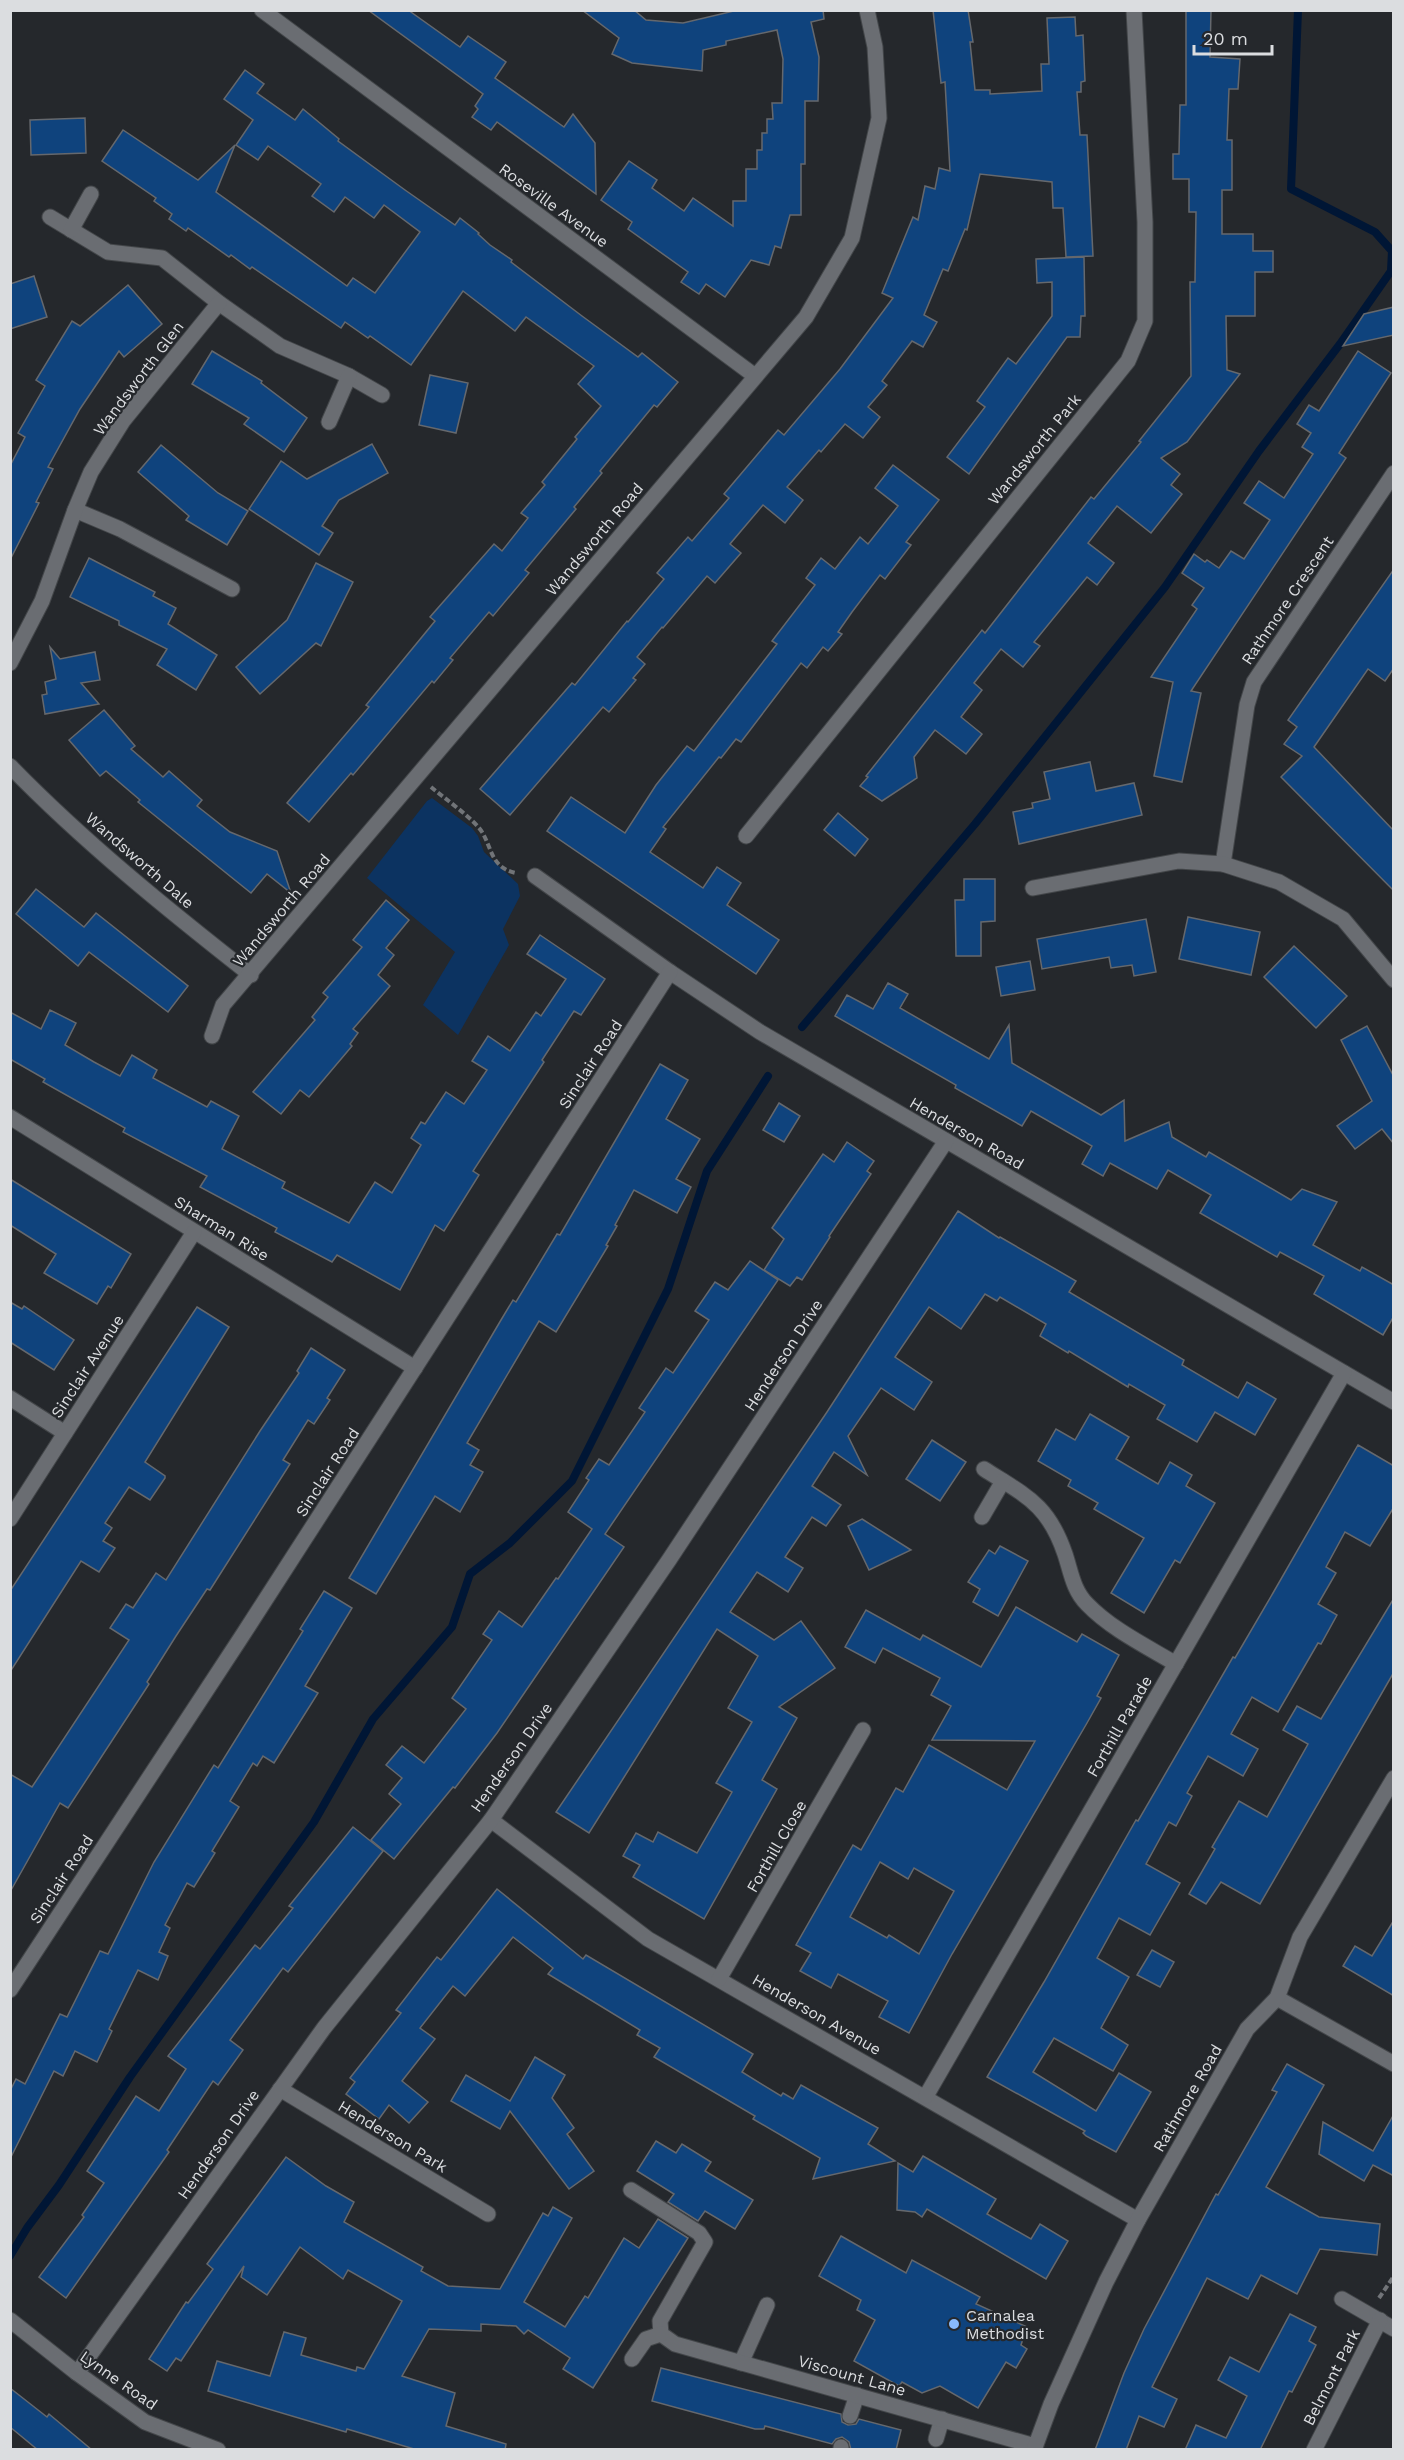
<svg xmlns="http://www.w3.org/2000/svg" width="1404" height="2460" font-family="'Work Sans',sans-serif">
	<style>
		.green { fill: #0c3361 }
		.lines { fill: none; stroke-linecap: round; stroke-linejoin: round }
		.stream { stroke: #001635; stroke-width: 8 }
		.building { fill: #0f437d; stroke: #65686d; stroke-width: 1.5; fill-rule: evenodd }
		.lane-casing { stroke: #434649; stroke-width: 17 }
		.street-casing { stroke: #434649; stroke-width: 17 }
		.secondary-casing { stroke: #434649; stroke-width: 17 }
		.path { stroke: #717478; stroke-width: 4; stroke-dasharray: 6 3; stroke-linecap: butt }
		.lane { stroke: #6a6d72; stroke-width: 15 }
		.street { stroke: #6a6d72; stroke-width: 15 }
		.secondary { stroke: #6a6d72; stroke-width: 15 }
		.poi-dot { fill: #88bafc; stroke: #25282c; stroke-width: 2 }
		.labels { text-anchor: middle; stroke-width: 4.5; stroke-linejoin: round; paint-order: stroke }
		.street-label { font-size: 16px; fill: #dbdde0; stroke: #25282c }
		.poi-label { font-size: 16px; fill: #dbdde0; stroke: #25282c; text-anchor: start }
	</style>
	<rect width="100%" height="100%" fill="#25282c"/>
	<!-- green -->
	<path class="green" d="M432,798L472,828L478,836L484,852L518,884L520,896L503,929L509,945L458,1035L423,1005L455,952L367,878L427,801Z"/>
	<g class="lines">
		<!-- stream -->
		<g class="stream">
			<path d="M802,1027L975,824L1165,587L1259,451L1340,344L1391,271L1392,251L1375,232L1291,189L1298,10"/>
			<path d="M10,2256L27,2228L59,2185L130,2077L314,1822L373,1719L452,1627L470,1574L510,1543L572,1481L668,1289L707,1171L768,1076"/>
		</g>
	</g>
	<!-- building -->
	<g class="building">
		<path d="M368,10H408L460,47L468,36L506,62L495,78L564,127L573,114L595,143L596,194L497,122L491,130L472,117L478,109L475,106L483,94Z"/>
		<path d="M582,10H634L646,20L683,23L738,10H823L824,19L811,22L819,57L818,101H805V164H801V215H790L781,248L775,246L769,265L751,260L725,297L706,284L699,294L681,282L688,272L628,229L632,222L601,200L629,161L657,180L652,188L684,211L693,198L733,226V201H746V169H757V150H762V133H767V119H773L772,103H782L783,59L777,30L726,41V45L703,50L702,71L632,63L612,54L619,38Z"/>
		<path d="M933,10H968L973,42H970L975,90H990V94L1042,91L1041,64H1049L1047,18L1075,17L1076,36L1083,35L1085,81L1081,82V92H1077L1080,135H1087L1093,256L1066,257L1063,208H1053L1052,182L980,174L967,230L965,229L948,271L943,269L924,315L937,322L923,347L912,341L882,381L887,385L868,407L880,417L863,438L845,424L821,452L819,450L787,487L803,500L785,523L763,505L730,544L741,553L715,583L707,576L663,628L662,627L637,657L645,664L633,678L636,680L609,712L603,707L510,815L480,789L572,683L575,685L627,621L628,622L664,579L657,573L688,537L692,541L729,498L724,494L778,430L784,435L840,369L893,298L882,293L913,217L918,220L925,186L935,189L939,168L950,171L945,82L941,83Z"/>
		<path d="M1186,10H1211L1210,57L1240,59L1238,89H1229L1227,140H1232V190H1222V234H1253V251H1273V272H1255V316H1226L1227,370L1240,374L1187,442L1161,458L1180,474L1171,485L1182,494L1151,533L1117,506L1088,543L1114,563L1097,585L1087,577L1034,642L1040,646L1023,667L1001,649L974,683L982,690L961,717L982,734L966,754L935,730L914,757L917,778L882,801L860,786L868,777L866,776L982,630L985,633L1091,497L1094,499L1141,442L1139,441L1191,376L1190,282H1195L1196,212H1189V179H1173V154H1179L1180,105H1186Z"/>
		<path d="M245,70L264,84L257,93L295,120L303,109L339,139L338,141L405,190L455,225L460,218L479,233L478,234L490,245L512,260L511,262L582,316L638,357L642,353L678,382L657,407L654,405L600,471L602,473L574,507L576,509L525,570L529,573L493,616L489,612L450,658L453,660L434,683L432,681L353,775L351,773L309,822L287,803L369,707L366,705L435,621L430,617L494,544L502,551L528,518L521,513L545,485L542,482L577,439L575,437L601,406L578,384L594,366L526,317L515,331L463,291L411,365L370,336L368,338L345,322L341,328L252,267L250,269L231,255L229,257L188,228L186,231L169,219L172,214L154,201L156,198L102,161L123,130L198,180L235,145L216,192L347,286L353,278L375,293L420,232L384,205L374,218L345,197L334,212L312,196L321,184L268,146L258,160L236,145L253,120L224,99Z"/>
		<path d="M85,118L86,153L31,155L30,120Z"/>
		<path d="M1084,257L1085,316H1081L1080,337H1067L969,474L947,457L985,407L977,401L1008,358L1016,364L1052,316V282L1037,283L1036,259Z"/>
		<path d="M34,276L47,317L10,329V284Z"/>
		<path d="M128,285L162,324L124,357L119,351L80,409L48,467L53,469L36,502L39,503L10,560V466L25,437L18,433L45,386L36,380L72,321L80,326Z"/>
		<path d="M1394,307V335L1343,346L1364,314Z"/>
		<path d="M212,351L262,381L261,383L307,418L284,452L244,424L249,418L192,384Z"/>
		<path d="M1358,351L1391,373L1339,453L1346,458L1191,691L1201,693L1182,782L1154,776L1173,682L1151,677L1197,609L1192,605L1204,588L1182,573L1194,554L1205,562L1207,560L1219,568L1231,551L1244,559L1270,520L1244,503L1259,481L1284,498L1313,454L1302,447L1311,433L1297,424L1309,405L1319,411Z"/>
		<path d="M430,375L468,383L456,433L419,425Z"/>
		<path d="M372,444L388,473L339,500L322,526L333,533L319,555L249,509L281,461L307,479Z"/>
		<path d="M161,445L218,493L248,511L227,545L186,520L189,516L138,472Z"/>
		<path d="M893,465L939,500L906,542L911,545L885,579L880,575L852,612L838,632L842,634L828,651L823,647L807,668L801,663L741,742L736,739L721,758L719,757L663,827L666,829L650,852L703,888L717,867L741,883L727,905L779,940L756,974L547,831L571,797L625,833L656,785L687,746L694,751L777,644L772,641L815,585L806,578L821,558L835,569L860,537L868,544L898,506L875,488Z"/>
		<path d="M89,558L155,592L153,596L176,608L168,624L217,655L196,690L157,665L167,649L119,625V621L70,597Z"/>
		<path d="M316,563L353,582L321,646L316,643L260,694L236,667L287,620Z"/>
		<path d="M1394,569V668L1385,681L1368,669L1314,747L1394,831V891L1281,777L1302,756L1284,744L1297,727L1288,720Z"/>
		<path d="M50,647L60,659L95,652L100,680L81,683L99,704L45,714L42,695L47,694L45,682L56,679Z"/>
		<path d="M104,710L135,746L131,749L163,777L169,771L202,800L197,806L230,832L277,851L291,893L267,874L251,893L138,802L140,800L106,771L100,776L69,740Z"/>
		<path d="M1090,762L1096,791L1134,783L1142,815L1019,844L1013,812L1033,808L1032,803L1050,799L1044,772Z"/>
		<path d="M838,813L868,839L855,856L824,830Z"/>
		<path d="M964,879H995V921L981,922V956H956L955,900H964Z"/>
		<path d="M36,889L84,927L96,913L188,986L168,1012L89,952L78,966L16,914Z"/>
		<path d="M386,900L409,920L386,948L394,955L378,975L390,986L353,1029L358,1033L350,1044L352,1046L309,1097L300,1090L281,1114L253,1092L315,1020L312,1017L328,997L323,993L362,947L353,940Z"/>
		<path d="M1188,917L1260,932L1251,975L1179,959Z"/>
		<path d="M1146,919L1156,972L1134,976L1132,965L1111,968L1109,957L1042,969L1037,939Z"/>
		<path d="M540,935L605,979L581,1015L574,1011L542,1060L544,1062L473,1171L479,1175L444,1231L435,1225L400,1290L337,1255L332,1262L275,1232L277,1228L200,1187L207,1176L123,1132L125,1128L43,1082L45,1079L10,1059V1012L41,1029L50,1010L76,1023L65,1045L94,1062L120,1076L132,1055L157,1070L153,1078L207,1107L211,1101L239,1116L222,1149L285,1182L282,1188L349,1223L375,1182L392,1193L421,1145L411,1138L421,1122L425,1124L446,1092L464,1104L487,1070L472,1061L488,1036L510,1051L536,1012L541,1016L566,979L527,954Z"/>
		<path d="M1294,946L1347,996L1316,1028L1264,977Z"/>
		<path d="M1030,961L1035,990L1001,996L996,967Z"/>
		<path d="M888,983L908,994L900,1008L989,1059L1009,1025L1012,1063L1101,1115L1124,1100L1125,1141L1169,1122L1172,1137L1206,1157L1209,1152L1291,1200L1302,1189L1337,1202L1313,1245L1360,1271L1362,1267L1394,1285V1316L1383,1335L1314,1294L1324,1276L1280,1252L1277,1257L1200,1213L1211,1195L1168,1170L1157,1189L1110,1163L1103,1176L1082,1164L1092,1146L1031,1111L1022,1126L955,1088L956,1085L835,1016L847,995L873,1009Z"/>
		<path d="M1367,1026L1394,1077V1144L1382,1129L1355,1149L1337,1126L1372,1101L1341,1040Z"/>
		<path d="M660,1064L688,1080L666,1119L700,1139L676,1179L691,1187L677,1213L634,1190L615,1225L617,1226L606,1245L608,1246L556,1332L539,1321L467,1443L479,1450L470,1465L483,1472L460,1512L435,1496L376,1594L349,1578L501,1320L513,1300L516,1302L557,1234L560,1235Z"/>
		<path d="M779,1103L800,1116L784,1142L763,1130Z"/>
		<path d="M847,1142L874,1161L867,1171L871,1174L829,1236L830,1237L802,1280L797,1277L790,1286L764,1270L784,1239L772,1228L823,1154L834,1162Z"/>
		<path d="M10,1179L131,1254L111,1288L108,1286L97,1304L44,1273L56,1254L10,1225Z"/>
		<path d="M958,1211L999,1238L1000,1237L1076,1281L1069,1292L1184,1360L1182,1365L1238,1398L1247,1382L1276,1399L1255,1435L1215,1412L1197,1442L1157,1419L1165,1405L1129,1384L1128,1387L1069,1351L1068,1353L1040,1336L1046,1324L1000,1297L997,1301L985,1294L961,1329L929,1307L895,1357L932,1382L914,1410L881,1388L848,1436L867,1475L834,1452L812,1486L841,1505L826,1526L812,1517L785,1557L803,1568L788,1592L757,1572L730,1612L774,1640L801,1621L835,1668L779,1707L797,1718L762,1780L777,1789L704,1919L633,1877L640,1865L623,1856L636,1833L653,1842L658,1832L697,1853L732,1792L716,1783L752,1722L728,1708L758,1656L717,1629L589,1833L556,1812L827,1412Z"/>
		<path d="M750,1261L778,1280L605,1534L624,1547L497,1733L455,1788L453,1787L394,1859L371,1840L401,1804L389,1794L402,1778L386,1765L402,1746L424,1763L466,1709L452,1698L492,1640L483,1634L499,1611L522,1627L556,1578L558,1579L592,1529L568,1512L589,1480L586,1478L599,1459L609,1465L645,1412L639,1408L666,1368L673,1373L709,1320L695,1311L715,1282L728,1290Z"/>
		<path d="M10,1302L22,1309L24,1306L74,1340L54,1370L10,1342Z"/>
		<path d="M197,1307L229,1327L145,1462L165,1476V1478L150,1500L129,1487L105,1523L112,1528L103,1541L115,1548L99,1572L81,1561L10,1672V1591Z"/>
		<path d="M311,1348L345,1370L327,1398L330,1400L314,1424L308,1420L283,1460L290,1464L210,1590L207,1589L176,1636L147,1682L149,1684L68,1808L60,1803L10,1892V1774L32,1787L129,1640L110,1628L126,1604L133,1608L156,1573L166,1580L260,1431L299,1373L297,1371Z"/>
		<path d="M1090,1414L1129,1437L1116,1459L1158,1484L1170,1462L1192,1475L1186,1486L1215,1503L1180,1563L1175,1560L1144,1613L1111,1593L1144,1538L1094,1509L1098,1503L1068,1486L1071,1480L1038,1461L1056,1429L1075,1440Z"/>
		<path d="M932,1440L966,1462L940,1501L906,1479Z"/>
		<path d="M1358,1445L1394,1466V1507L1370,1546L1345,1532L1326,1567L1336,1573L1318,1604L1337,1615L1321,1644L1318,1643L1278,1712L1252,1697L1231,1734L1258,1749L1243,1776L1208,1756L1187,1793L1192,1796L1176,1826L1169,1822L1146,1864L1180,1883L1150,1935L1119,1918L1097,1958L1129,1977L1101,2028L1128,2045L1113,2071L1054,2038L1033,2072L1096,2111L1119,2073L1151,2092L1116,2152L1086,2136L1083,2133L1085,2131L987,2077L1044,1982L1136,1820L1138,1821L1233,1657L1235,1658L1273,1593Z"/>
		<path d="M862,1519L911,1550L869,1570L848,1526Z"/>
		<path d="M1000,1546L1028,1561L998,1616L973,1602L980,1589L968,1582L989,1550L995,1554Z"/>
		<path d="M324,1591L352,1608L305,1686L318,1693L274,1763L263,1756L257,1766L253,1763L230,1801L239,1807L212,1851L215,1853L194,1887L187,1883L165,1925L170,1928L159,1952L168,1956L158,1980L138,1970L109,2029L112,2031L97,2062L75,2051L63,2076L54,2071L10,2159V2091L16,2079L25,2084L60,2014L67,2017L100,1951L108,1954L154,1862L214,1765L218,1768L303,1631L300,1629Z"/>
		<path d="M1394,1598V1672L1260,1904L1221,1882L1206,1904L1189,1894L1215,1849L1212,1847L1239,1801L1267,1817L1308,1744L1283,1730L1297,1706L1321,1719Z"/>
		<path d="M1016,1607L1077,1642L1082,1634L1119,1655L1097,1696L1101,1698L1087,1723L952,1954L909,2033L879,2017L888,2001L838,1974L831,1988L800,1971L811,1953L796,1945L853,1845L861,1850L896,1788L903,1792L929,1745L1007,1790L1035,1741L932,1740L951,1706L931,1695L940,1678L883,1648L875,1663L845,1647L866,1610L920,1640L923,1635L981,1667ZM880,1862L908,1879L914,1868L954,1891L919,1954L889,1935L887,1938L850,1917Z"/>
		<path d="M353,1827L383,1851L288,1972L283,1968L230,2040L243,2050L218,2085L213,2081L167,2150L169,2152L66,2298L39,2277L84,2217L82,2215L104,2183L87,2171L136,2096L159,2111L186,2069L168,2056L255,1945L260,1949L293,1908L289,1906Z"/>
		<path d="M497,1889L583,1959L586,1955L753,2054L742,2072L781,2096L783,2093L793,2099L801,2085L878,2128L868,2144L895,2161L813,2179L820,2158L753,2119L755,2116L654,2057L660,2048L637,2035L640,2030L548,1974L553,1968L513,1937L465,1996L453,1986L420,2028L435,2039L402,2081L428,2102L409,2123L389,2105L379,2119L346,2094L355,2082L350,2078L401,2013L396,2010L437,1957L441,1960Z"/>
		<path d="M1394,1920V1996L1343,1966L1355,1946L1372,1956Z"/>
		<path d="M1152,1950L1174,1962L1160,1987L1137,1975Z"/>
		<path d="M535,2057L565,2075L552,2098L574,2128L567,2134L594,2171L569,2189L510,2111L500,2129L451,2101L466,2075L510,2101Z"/>
		<path d="M1287,2064L1324,2085L1266,2187L1319,2217L1380,2224L1377,2255L1320,2249L1297,2294L1261,2275L1248,2299L1207,2278L1152,2387L1177,2399L1164,2427L1139,2416L1126,2450H1095L1124,2373L1144,2329L1216,2194L1218,2195L1277,2092L1272,2090Z"/>
		<path d="M1394,2114V2176L1373,2165L1364,2181L1319,2154L1323,2122L1373,2151Z"/>
		<path d="M656,2141L676,2153L682,2144L711,2162L705,2171L753,2200L735,2229L705,2211L698,2221L668,2202L674,2194L637,2171Z"/>
		<path d="M923,2156L996,2199L987,2214L1031,2239L1040,2224L1068,2241L1046,2279L927,2209L922,2217L915,2212L897,2210L898,2163L913,2172Z"/>
		<path d="M286,2157L326,2186L354,2202L344,2222L423,2267L421,2271L448,2286L500,2289L543,2213L548,2216L553,2207L572,2218L524,2302L565,2327L585,2296L588,2298L624,2238L639,2248L658,2219L688,2238L593,2388L563,2369L570,2358L528,2330L524,2334L516,2326L481,2324V2331L429,2329L402,2376L455,2393L446,2426L506,2444L505,2450L414,2449L347,2429L346,2432L208,2391L217,2361L270,2376L284,2332L306,2338L301,2355L356,2371L357,2367L364,2369L402,2301L348,2270L343,2279L300,2247L267,2295L241,2277L244,2266L181,2361L176,2358L167,2371L149,2359L186,2302L188,2303L213,2269L207,2264Z"/>
		<path d="M841,2236L906,2273L912,2260L980,2297L976,2304L1027,2327L1021,2345L1027,2349L1016,2368L1006,2362L978,2408L940,2386L922,2393L902,2382L899,2386L854,2361L875,2320L857,2310L861,2300L819,2276Z"/>
		<path d="M1290,2314L1316,2327L1309,2341L1316,2345L1292,2392L1289,2391L1260,2450H1185L1196,2425L1226,2438L1247,2396L1218,2380L1230,2357L1259,2372Z"/>
		<path d="M661,2368L841,2414L842,2422L848,2425L856,2424L859,2419L901,2430L896,2450H851L849,2442L842,2437L836,2439L832,2444L765,2426L764,2429H755L652,2401Z"/>
		<path d="M10,2388L47,2417L49,2414L92,2450H38L10,2427Z"/>
	</g>
	<g class="lines">
		<!-- lane casing -->
		<g class="lane-casing">
			<g id="lane">
				<path d="M741,2363L767,2305"/>
				<path d="M850,2416L857,2395"/>
				<path d="M936,2439L942,2419"/>
				<path d="M841,2450V2447"/>
			</g>
		</g>
		<!-- street casing -->
		<g class="street-casing">
			<g id="street">
				<path d="M262,10L755,376"/>
				<path d="M50,217L108,252L162,258L219,303L280,346L349,376L382,395"/>
				<path d="M71,230L91,194"/>
				<path d="M329,422L349,376"/>
				<path d="M75,510L120,529L232,589"/>
				<path d="M10,663L42,601L75,510L91,472L123,421L219,303"/>
				<path d="M10,766C84,842 167,909 251,975"/>
				<path d="M746,836L1128,361L1145,321V222L1134,10"/>
				<path d="M1223,864L1247,705L1254,682L1394,473"/>
				<path d="M535,876L670,972L760,1032L1394,1402"/>
				<path d="M1033,888L1179,861L1223,864L1279,882L1343,919L1394,980"/>
				<path d="M212,1036L223,1005L806,317L852,238L879,118L875,47L867,10"/>
				<path d="M10,1117L415,1368"/>
				<path d="M10,1398L65,1433"/>
				<path d="M984,1469C1026,1496 1048,1504 1065,1554C1071,1572 1073,1590 1087,1604C1111,1629 1146,1646 1176,1664"/>
				<path d="M982,1517L1003,1481"/>
				<path d="M10,1519L194,1232"/>
				<path d="M491,1820L648,1939L1138,2220"/>
				<path d="M719,1979L863,1730"/>
				<path d="M10,1990L244,1633L670,972"/>
				<path d="M1277,1998L1394,2064"/>
				<path d="M280,2089L488,2214"/>
				<path d="M926,2096L1344,1373"/>
				<path d="M631,2190L699,2233L705,2242L660,2321L661,2334L675,2344L1035,2446"/>
				<path d="M1342,2299L1394,2329"/>
				<path d="M10,2320L77,2373L145,2422L218,2450"/>
				<path d="M632,2359L646,2339L661,2334"/>
				<path d="M77,2373L324,2028L491,1820L669,1560L946,1141"/>
				<path d="M1314,2450L1380,2320"/>
			</g>
		</g>
		<!-- secondary casing -->
		<g class="secondary-casing">
			<path id="secondary" d="M1034,2450L1051,2404L1106,2282L1138,2220L1247,2029L1277,1998L1300,1937L1394,1778"/>
		</g>
		<!-- path -->
		<g class="path">
			<path d="M431,787C444,798 474,819 482,832C492,848 491,868 516,873"/>
			<path d="M1379,2298L1394,2276"/>
		</g>
		<!-- lane -->
		<use href="#lane" class="lane"/>
		<!-- street -->
		<use href="#street" class="street"/>
		<!-- secondary -->
		<use href="#secondary" class="secondary"/>
	</g>
	<!-- markers -->
	<circle class="poi-dot" cx="954" cy="2324" r="6"/>
	<g class="labels">
		<!-- street labels -->
		<g class="street-label">
			<text transform="translate(554 205) rotate(36)" y="6">Roseville Avenue</text>
			<text transform="translate(138 378) rotate(-53)" y="6">Wandsworth Glen</text>
			<text transform="translate(1034 449) rotate(-51)" y="6">Wandsworth Park</text>
			<text transform="translate(594 539) rotate(-50)" y="6">Wandsworth Road</text>
			<text transform="translate(1287 600) rotate(-56)" y="6">Rathmore Crescent</text>
			<text transform="translate(140 860) rotate(41)" y="6">Wandsworth Dale</text>
			<text transform="translate(281 910) rotate(-50)" y="6">Wandsworth Road</text>
			<text transform="translate(590 1064) rotate(-57)" y="6">Sinclair Road</text>
			<text transform="translate(967 1133) rotate(30)" y="6">Henderson Road</text>
			<text transform="translate(222 1228) rotate(32)" y="6">Sharman Rise</text>
			<text transform="translate(783 1355) rotate(-57)" y="6">Henderson Drive</text>
			<text transform="translate(87 1366) rotate(-57)" y="6">Sinclair Avenue</text>
			<text transform="translate(327 1472) rotate(-57)" y="6">Sinclair Road</text>
			<text transform="translate(1119 1726) rotate(-60)" y="6">Forthill Parade</text>
			<text transform="translate(511 1757) rotate(-55)" y="6">Henderson Drive</text>
			<text transform="translate(776 1846) rotate(-60)" y="6">Forthill Close</text>
			<text transform="translate(61 1879) rotate(-57)" y="6">Sinclair Road</text>
			<text transform="translate(817 2014) rotate(30)" y="6">Henderson Avenue</text>
			<text transform="translate(1187 2098) rotate(-60)" y="6">Rathmore Road</text>
			<text transform="translate(393 2136) rotate(31)" y="6">Henderson Park</text>
			<text transform="translate(218 2144) rotate(-55)" y="6">Henderson Drive</text>
			<text transform="translate(852 2375) rotate(16)" y="6">Viscount Lane</text>
			<text transform="translate(1331 2377) rotate(-63)" y="6">Belmont Park</text>
			<text transform="translate(119 2380) rotate(35)" y="6">Lynne Road</text>
		</g>
		<!-- poi labels -->
		<g class="poi-label">
			<text x="966" y="2321">Carnalea<tspan x="966" dy="18">Methodist</tspan></text>
		</g>
	</g>
	<!-- border -->
	<rect width="1404" height="2460" fill="none" stroke="#dbdde0" stroke-width="24"/>
	<!-- scale -->
	<path d="M1194 45v9h78v-9" fill="none" stroke="#dbdde0" stroke-width="3"/>
	<text x="1203" y="45" font-size="18" fill="#dbdde0" stroke="#25282c" stroke-width="4.5" paint-order="stroke">20 m</text>
</svg>
